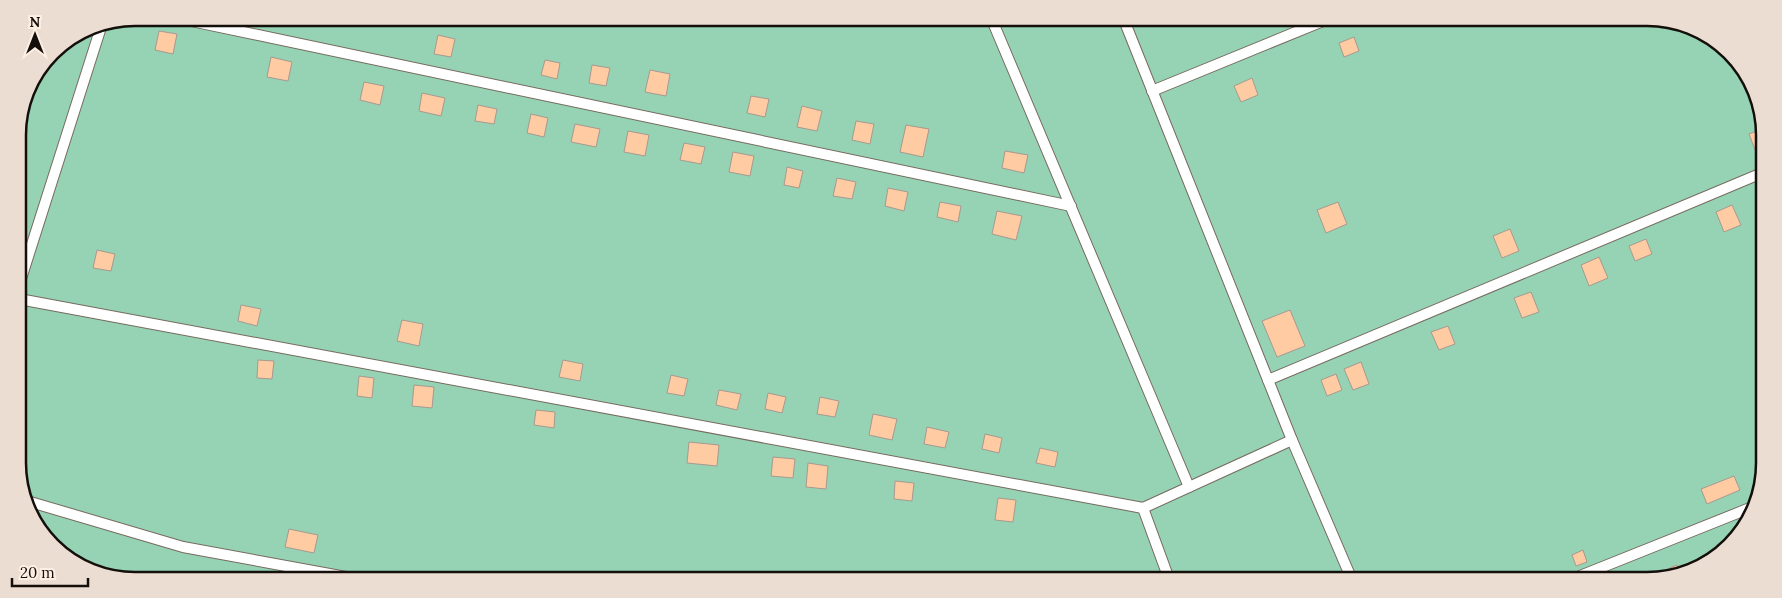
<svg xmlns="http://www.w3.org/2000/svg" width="1782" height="598" font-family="Lora,serif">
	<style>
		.green { fill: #95d3b4 }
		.building { fill: #fecba2; stroke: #a7998f }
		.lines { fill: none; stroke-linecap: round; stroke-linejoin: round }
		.service-casing { stroke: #776a60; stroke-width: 12 }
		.service { stroke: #fff; stroke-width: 10 }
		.rim { fill: none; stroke: #140f0b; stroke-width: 2.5 }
	</style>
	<rect width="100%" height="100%" fill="#feefe3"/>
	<!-- green -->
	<path class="green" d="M135,18L1677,22L1735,57L1762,113L1760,493L1719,556L1654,580L105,576L47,541L20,485L18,128L27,90L52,52L91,26Z"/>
	<!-- building -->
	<g class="building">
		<path d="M159,31L177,34L173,54L155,50Z"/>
		<path d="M438,35L455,39L451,57L434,54Z"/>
		<path d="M1354,37L1359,51L1344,57L1339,43Z"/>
		<path d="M271,57L292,62L288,81L267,77Z"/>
		<path d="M545,60L560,63L557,79L541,75Z"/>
		<path d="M592,65L610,68L606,86L589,83Z"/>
		<path d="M650,70L670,74L666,96L645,92Z"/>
		<path d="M1252,78L1258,95L1241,102L1234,86Z"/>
		<path d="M364,82L384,86L380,105L360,100Z"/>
		<path d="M422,93L445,98L441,116L419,111Z"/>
		<path d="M751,96L769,99L765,117L747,113Z"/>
		<path d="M478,105L497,109L494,124L475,121Z"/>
		<path d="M802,106L822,111L817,131L797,127Z"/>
		<path d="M531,114L548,118L544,137L527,133Z"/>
		<path d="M856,121L874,124L870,144L852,140Z"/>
		<path d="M575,124L600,129L596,147L571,142Z"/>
		<path d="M906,125L929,129L923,157L900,152Z"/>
		<path d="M1762,129V153L1757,155L1749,134Z"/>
		<path d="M628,131L649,135L645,156L624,152Z"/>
		<path d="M684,143L705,147L701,164L680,160Z"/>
		<path d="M1005,151L1028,155L1024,173L1002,168Z"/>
		<path d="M733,152L754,156L750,176L729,172Z"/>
		<path d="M787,167L803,171L799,188L784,185Z"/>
		<path d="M837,178L856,182L852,199L833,196Z"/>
		<path d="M888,188L908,192L904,211L885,206Z"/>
		<path d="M940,202L961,206L958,222L937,217Z"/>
		<path d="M1338,202L1347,224L1326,233L1317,210Z"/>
		<path d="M1732,205L1741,225L1724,232L1716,212Z"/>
		<path d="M997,211L1022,216L1016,240L992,234Z"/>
		<path d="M1510,229L1519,251L1502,258L1493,236Z"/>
		<path d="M1646,239L1652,254L1635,261L1629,246Z"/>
		<path d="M97,250L115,254L111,271L93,268Z"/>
		<path d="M1599,257L1608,278L1589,286L1581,265Z"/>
		<path d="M1531,292L1539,312L1522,318L1514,298Z"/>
		<path d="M241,305L261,309L257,326L238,321Z"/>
		<path d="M1290,310L1305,346L1277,357L1262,321Z"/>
		<path d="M402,320L423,324L419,346L397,341Z"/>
		<path d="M1448,326L1455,344L1439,350L1431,332Z"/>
		<path d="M258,360L274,361L272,379L257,378Z"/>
		<path d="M563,360L583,364L580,381L559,377Z"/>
		<path d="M1361,362L1369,384L1353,390L1344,369Z"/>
		<path d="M1336,374L1342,390L1327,396L1321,380Z"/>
		<path d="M671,375L688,379L684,396L667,393Z"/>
		<path d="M359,376L374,378L372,398L357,396Z"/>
		<path d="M414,385L434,387L432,408L412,406Z"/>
		<path d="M719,390L741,394L737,410L716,405Z"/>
		<path d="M768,393L786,397L782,413L765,409Z"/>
		<path d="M820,397L839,401L835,417L817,414Z"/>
		<path d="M536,410L555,412L554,428L534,425Z"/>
		<path d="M873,414L897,419L892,440L869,435Z"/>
		<path d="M927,427L949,432L945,448L924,444Z"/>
		<path d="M985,434L1002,438L999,453L982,449Z"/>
		<path d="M689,442L719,445L717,466L687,463Z"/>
		<path d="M1040,448L1058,452L1055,467L1036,463Z"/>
		<path d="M773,457L795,459L793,478L771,476Z"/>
		<path d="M808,463L828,466L826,489L806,487Z"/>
		<path d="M1734,476L1740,490L1707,504L1701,489Z"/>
		<path d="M895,481L914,483L912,501L894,499Z"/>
		<path d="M998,498L1016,500L1013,522L995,520Z"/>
		<path d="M289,529L318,535L314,553L285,547Z"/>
		<path d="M1583,550L1587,562L1576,566L1572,555Z"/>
		<path d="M1677,565L1680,571L1660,578L1658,573Z"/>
	</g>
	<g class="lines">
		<!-- service casing -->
		<g class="service-casing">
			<g id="service">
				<path d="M177,18L1071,206"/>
				<path d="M992,20L1189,487"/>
				<path d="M1124,20L1292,440L1352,580"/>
				<path d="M1152,91L1323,21"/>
				<path d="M19,285L102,24"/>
				<path d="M19,299L1143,508L1292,440"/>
				<path d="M1268,380L1762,173"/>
				<path d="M27,501L183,547L346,577"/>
				<path d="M1143,508L1169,579"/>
				<path d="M1570,580L1750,508"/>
			</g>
		</g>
		<!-- service -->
		<use href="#service" class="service"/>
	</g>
	<!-- crop -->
	<path d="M0 0H1782V598H0ZM135 26H1647A109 109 0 0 1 1756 135V463A109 109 0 0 1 1647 572H135A109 109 0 0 1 26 463V135A109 109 0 0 1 135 26Z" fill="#ebddd2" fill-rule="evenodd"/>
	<path class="rim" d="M135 26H1647A109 109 0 0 1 1756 135V463A109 109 0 0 1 1647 572H135A109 109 0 0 1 26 463V135A109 109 0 0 1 135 26Z"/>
	<!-- north arrow -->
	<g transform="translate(35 35)" stroke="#feefe3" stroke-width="4" paint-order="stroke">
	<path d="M0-4L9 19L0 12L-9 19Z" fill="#140f0b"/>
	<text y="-8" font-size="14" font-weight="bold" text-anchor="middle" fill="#140f0b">N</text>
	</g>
	<!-- scale -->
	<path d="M12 578v8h76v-8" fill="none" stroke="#140f0b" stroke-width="2.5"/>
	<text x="20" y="578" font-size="15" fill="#140f0b" stroke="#feefe3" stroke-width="4" paint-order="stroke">20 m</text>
</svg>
